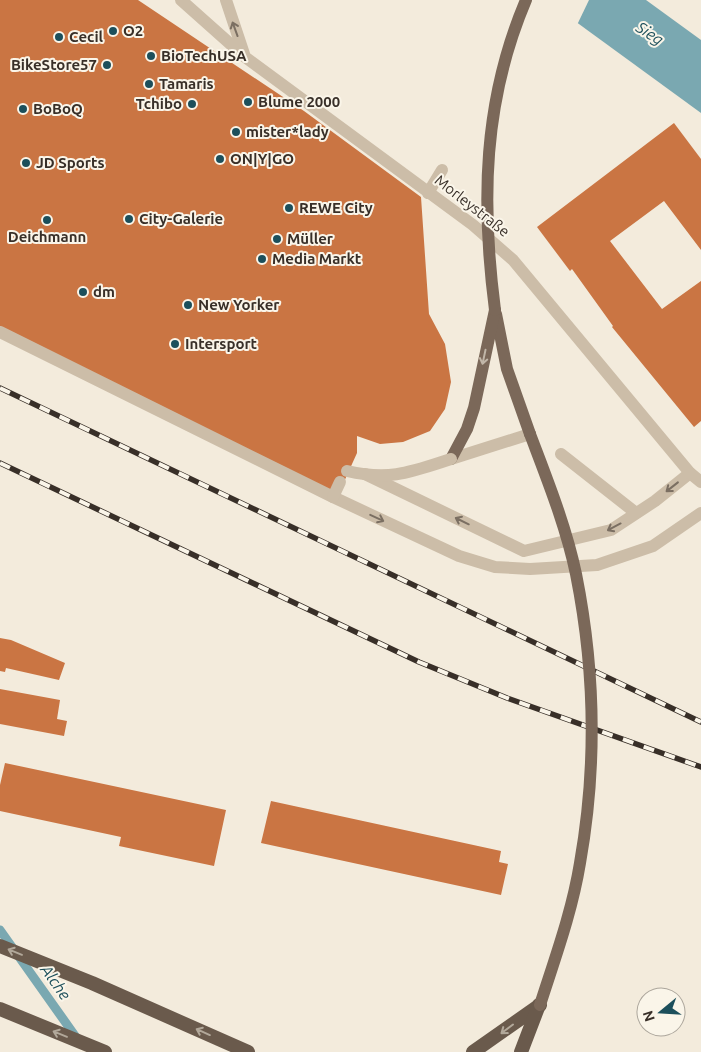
<svg xmlns="http://www.w3.org/2000/svg" width="701" height="1052" font-family="Ubuntu,sans-serif">
	<style>
		.water { fill: #7aa8b1 }
		.pier { fill: #f3ebdc }
		.lines { fill: none; stroke-linecap: round; stroke-linejoin: round }
		.stream { stroke: #7aa8b1; stroke-width: 9 }
		.building { fill: #ca7543 }
		.service { stroke: #ccbda8; stroke-width: 12 }
		.tertiary { stroke: #ccbda8; stroke-width: 12 }
		.primary { stroke: #7b6859; stroke-width: 12 }
		.trunk { stroke: #6a5a4c; stroke-width: 14 }
		.rail-casing { stroke: #382f28; stroke-width: 5.5 }
		.rail { stroke: #faf5e9; stroke-width: 4; stroke-dasharray: 11; stroke-linecap: butt }
		.service-bridge { stroke: #ccbda8; stroke-width: 12 }
		.primary-bridge { stroke: #7b6859; stroke-width: 12 }
		.oneway { stroke: #7b6f62 }
		.oneway2 { stroke: #c1b6a8 }
		.oneway3 { stroke: #b2a89a }
		.poi-dot { fill: #1c4f5b; stroke: #faf5e9; stroke-width: 2 }
		.labels { text-anchor: middle; stroke-width: 4; stroke-linejoin: round; paint-order: stroke }
		.poi-label { font-size: 15px; font-weight: bold; fill: #382f28; stroke: #faf5e9; text-anchor: start }
		.street-label { font-size: 15px; fill: #382f28; stroke: #faf5e9 }
		.water-label { font-size: 16px; font-style: italic; fill: #1c4f5b; stroke: #faf5e9 }
	</style>
	<rect width="100%" height="100%" fill="#f3ebdc"/>
	<!-- water -->
	<path class="water" d="M546,0H646L701,40V113Z"/>
	<!-- pier -->
	<path class="pier" d="M544,0H589L577,25Z"/>
	<g class="lines">
		<!-- stream -->
		<path class="stream" d="M0,930L78,1040"/>
	</g>
	<!-- building -->
	<g class="building">
		<path d="M0,0H138L304,111L421,197L429,314L445,344L451,382L445,409L430,431L403,442L380,444L357,436V453L338,495L0,326Z"/>
		<path d="M674,123L701,159V250L664,201L610,241L662,309L701,281V421L694,427L612,327L613,326L572,269L570,271L537,227Z"/>
		<path d="M0,638L11,640L65,663L59,680L6,668L5,672L0,671Z"/>
		<path d="M0,689L60,700L57,719L67,721L64,736L0,724Z"/>
		<path d="M5,763L226,810L214,866L119,846L121,837L0,811V785Z"/>
		<path d="M271,801L501,851L499,862L508,864L501,895L261,843Z"/>
	</g>
	<g class="lines">
		<!-- service -->
		<g class="service">
			<path d="M428,193L442,170"/>
			<path d="M0,332L333,497L459,556L495,567L530,569L597,565L653,546L701,513"/>
			<path d="M561,454L636,513"/>
			<path d="M451,459L530,434"/>
			<path d="M365,474L524,551L611,530L655,501L690,473"/>
			<path d="M333,497L340,482"/>
		</g>
		<!-- tertiary -->
		<g class="tertiary">
			<path d="M181,0L245,57L473,225L513,260L690,473L701,482"/>
			<path d="M226,0L244,54"/>
		</g>
		<!-- primary -->
		<g class="primary">
			<path d="M496,314L507,369L530,434"/>
			<path d="M451,459L467,429L474,408L495,310"/>
		</g>
		<!-- trunk -->
		<g class="trunk">
			<path d="M0,946L92,983L248,1052"/>
			<path d="M0,1009L105,1052"/>
			<path d="M473,1052L540,1005"/>
			<path d="M521,1052L539,1005"/>
		</g>
		<!-- rail casing -->
		<g class="rail-casing">
			<g id="rail">
				<path d="M0,388L701,722"/>
				<path d="M0,463L419,662L507,698L701,767"/>
			</g>
		</g>
		<!-- rail -->
		<use href="#rail" class="rail"/>
		<!-- service-bridge -->
		<path class="service-bridge" d="M347,471C390,481 411,472 451,459"/>
		<!-- primary-bridge -->
		<g class="primary-bridge">
			<path d="M495,310C481,202 483,101 526,0"/>
			<path d="M530,434C547,479 566,526 576,574C595,669 597,767 580,863C572,912 555,958 540,1005"/>
		</g>
	</g>
	<!-- one-way arrows -->
	<defs><path id="oneway-shaft" d="M-6 0H5M1.5-3L5.5 0L1.5 3" fill="none" stroke-width="1.6" stroke-linecap="round" stroke-linejoin="round" transform="scale(1.25)"/></defs>
	<g class="oneway">
		<use href="#oneway-shaft" transform="translate(235 29) rotate(-110)"/>
		<use href="#oneway-shaft" transform="translate(672 487) rotate(142)"/>
		<use href="#oneway-shaft" transform="translate(377 518) rotate(25)"/>
		<use href="#oneway-shaft" transform="translate(462 521) rotate(-154)"/>
		<use href="#oneway-shaft" transform="translate(614 527) rotate(152)"/>
	</g>
	<use class="oneway2" href="#oneway-shaft" transform="translate(484 357) rotate(102)"/>
	<g class="oneway3">
		<use href="#oneway-shaft" transform="translate(15 952) rotate(-158)"/>
		<use href="#oneway-shaft" transform="translate(507 1029) rotate(143)"/>
		<use href="#oneway-shaft" transform="translate(203 1032) rotate(-156)"/>
		<use href="#oneway-shaft" transform="translate(60 1034) rotate(-158)"/>
	</g>
	<!-- markers -->
	<g class="poi-dot">
		<circle cx="113" cy="31" r="5"/>
		<circle cx="59" cy="37" r="5"/>
		<circle cx="151" cy="56" r="5"/>
		<circle cx="107" cy="65" r="5"/>
		<circle cx="149" cy="84" r="5"/>
		<circle cx="248" cy="102" r="5"/>
		<circle cx="192" cy="104" r="5"/>
		<circle cx="23" cy="109" r="5"/>
		<circle cx="236" cy="132" r="5"/>
		<circle cx="220" cy="159" r="5"/>
		<circle cx="26" cy="163" r="5"/>
		<circle cx="289" cy="208" r="5"/>
		<circle cx="129" cy="219" r="5"/>
		<circle cx="47" cy="220" r="5"/>
		<circle cx="277" cy="239" r="5"/>
		<circle cx="262" cy="259" r="5"/>
		<circle cx="83" cy="292" r="5"/>
		<circle cx="188" cy="305" r="5"/>
		<circle cx="175" cy="344" r="5"/>
	</g>
	<g class="labels">
		<!-- poi labels -->
		<g class="poi-label">
			<text x="123" y="36">O2</text>
			<text x="69" y="42">Cecil</text>
			<text x="161" y="61">BioTechUSA</text>
			<text x="97" y="70" text-anchor="end">BikeStore57</text>
			<text x="159" y="89">Tamaris</text>
			<text x="258" y="107">Blume 2000</text>
			<text x="182" y="109" text-anchor="end">Tchibo</text>
			<text x="33" y="114">BoBoQ</text>
			<text x="246" y="137">mister*lady</text>
			<text x="230" y="164">ON|Y|GO</text>
			<text x="36" y="168">JD Sports</text>
			<text x="299" y="213">REWE City</text>
			<text x="139" y="224">City-Galerie</text>
			<text x="47" y="242" text-anchor="middle">Deichmann</text>
			<text x="287" y="244">Müller</text>
			<text x="272" y="264">Media Markt</text>
			<text x="93" y="297">dm</text>
			<text x="198" y="310">New Yorker</text>
			<text x="185" y="349">Intersport</text>
		</g>
		<!-- street labels -->
		<g class="street-label">
			<text transform="translate(472 206) rotate(38)" y="5">Morleystraße</text>
		</g>
		<!-- water labels -->
		<g class="water-label">
			<text transform="translate(650 33) rotate(33)" y="6">Sieg</text>
			<text transform="translate(56 982) rotate(54)" y="6">Alche</text>
		</g>
	</g>
	<!-- north arrow -->
	<g transform="translate(661 1012) rotate(252)"><circle r="24" fill="#faf5e9" stroke="#aca69c"/>
	<path d="M0-4L9 19L0 12L-9 19Z" fill="#1c4f5b"/>
	<text y="-8" font-size="14" font-weight="bold" text-anchor="middle" fill="#382f28">N</text>
	</g>
</svg>
